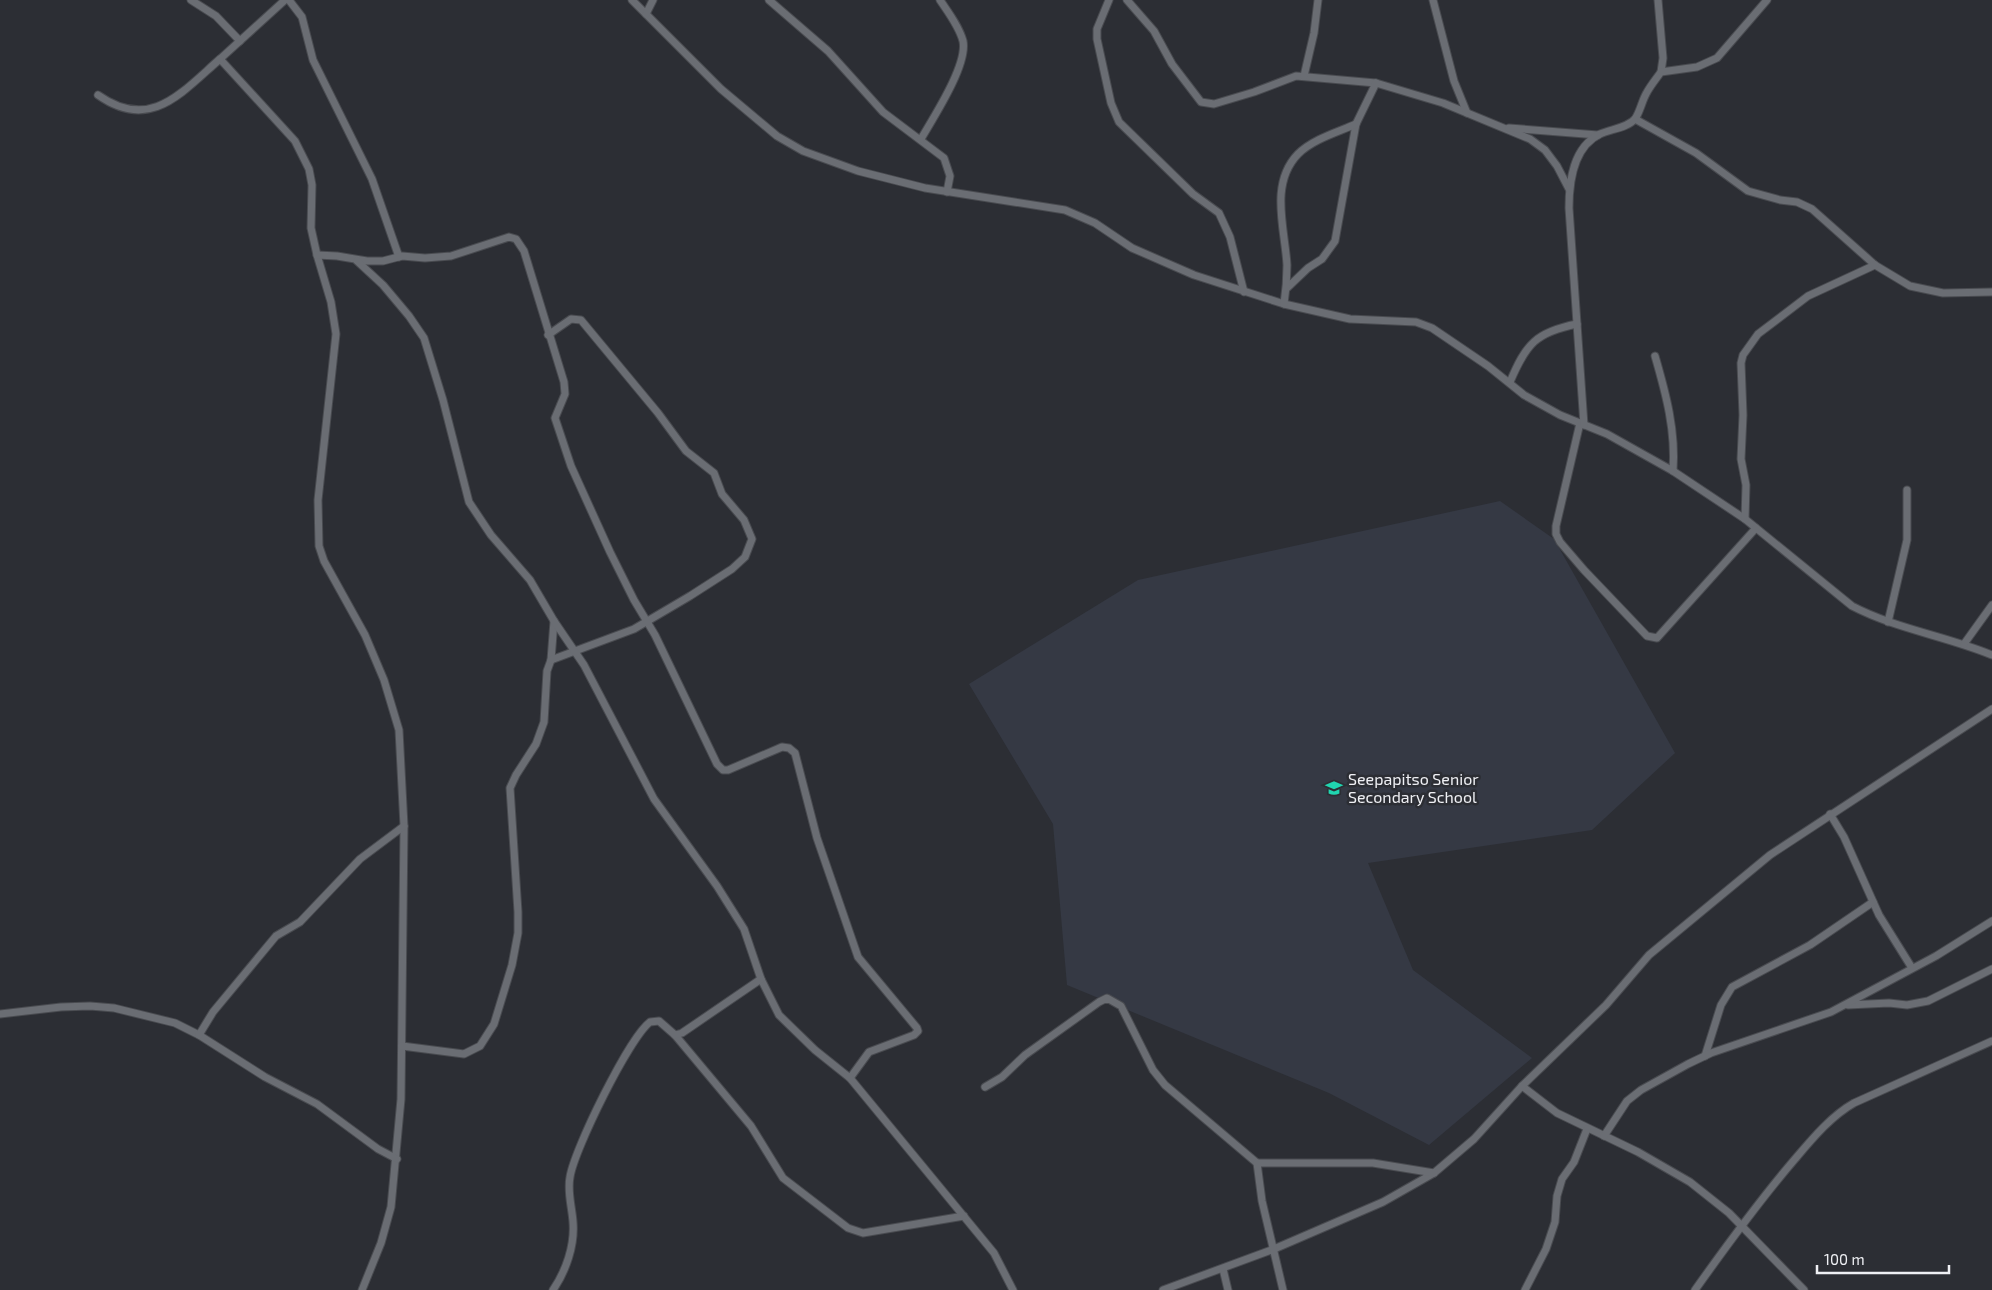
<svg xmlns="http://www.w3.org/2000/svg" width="1992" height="1290" font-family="'Exo 2',sans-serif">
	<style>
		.built { fill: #353944 }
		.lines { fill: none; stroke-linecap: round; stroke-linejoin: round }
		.minor-casing { stroke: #494b50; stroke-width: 9 }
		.minor { stroke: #6a6d73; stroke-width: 7 }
		.labels { text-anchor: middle; stroke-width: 5; stroke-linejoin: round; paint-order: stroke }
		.poi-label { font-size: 16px; fill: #eff0f4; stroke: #2c2e34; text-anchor: start }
	</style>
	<rect width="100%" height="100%" fill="#2c2e34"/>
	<!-- built -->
	<path class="built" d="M1500,501L1554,539L1675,753L1592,830L1368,863L1413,970L1532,1058L1429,1145L1329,1093L1067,985L1053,824L969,684L1138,580Z"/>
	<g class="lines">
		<!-- minor casing -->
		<g class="minor-casing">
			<g id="minor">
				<path d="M191,0L216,16L240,41"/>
				<path d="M285,0L220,59L295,141L309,169L312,185L311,228L317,255L331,302L336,334L318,500L319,546L324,561L365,635L384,680L399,730L404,826L401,1099L391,1207L381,1243L362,1290"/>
				<path d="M289,0L302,17L313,60L372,179L399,257"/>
				<path d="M632,0L721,89L777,136L803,151L858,171L925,188L1065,210L1095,223L1132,248L1194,275L1284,304L1350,319L1416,322L1432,328L1488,366L1524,395L1560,415L1607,434L1673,471L1745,519L1852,606C1896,629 1946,636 1992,655"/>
				<path d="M769,0L828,51L883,112L944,158L950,176L947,192"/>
				<path d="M1109,0L1097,29V39L1111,103L1119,122L1193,194L1219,213L1230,237L1244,292"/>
				<path d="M1127,0L1154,31L1172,64L1201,102L1214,104L1254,92L1296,76L1376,83L1443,103L1530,139L1545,150L1557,166L1569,189"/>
				<path d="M1433,0L1454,81L1467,113"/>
				<path d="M1658,0L1663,58L1661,72"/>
				<path d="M646,14L653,0"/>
				<path d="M1304,76L1314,33L1318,0"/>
				<path d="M98,95C150,132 181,93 220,59"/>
				<path d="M1635,119L1696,153L1748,191L1780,200L1797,202L1812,209L1875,265L1910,286L1943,293L1992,292"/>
				<path d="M1509,128L1598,135"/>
				<path d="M921,139C933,118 968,65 963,41C959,26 948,12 940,0"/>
				<path d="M317,255L337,256L367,261H383L402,256L425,258L451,256L509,237L516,239L524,251L564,382L565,394L555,418L571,466L610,552L634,600L655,635L717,764L723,770H728L782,747L789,748L795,753L817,838L858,957L917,1028L918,1031L914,1035L869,1052L850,1078"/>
				<path d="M357,261L383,285L409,316L424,338L443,400L469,502L491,535L530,580L554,621L551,660L547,671L544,722L536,744L516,775L510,788L518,912V933L512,965L494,1024L480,1046L464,1054L402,1046"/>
				<path d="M1287,288L1308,268L1322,259L1335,241L1356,124L1376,83"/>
				<path d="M1284,304C1286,291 1287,278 1287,265C1285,229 1269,184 1298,154C1313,139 1338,132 1356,124"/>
				<path d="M548,335L571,319L581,320L658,413L686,451L714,473L722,494L744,520L752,539L745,557L732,569L690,596L634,629L551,660"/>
				<path d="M1655,356C1666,394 1676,431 1673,471"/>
				<path d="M1510,382C1526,344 1536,332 1577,324"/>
				<path d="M1580,423L1556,526V534L1560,542L1584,570L1647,636L1657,638L1756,528"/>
				<path d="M1584,425L1569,208C1569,181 1573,147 1600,134C1611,129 1627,128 1635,119C1640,112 1642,101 1646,94C1650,86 1656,79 1661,72L1697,67L1717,58L1767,0"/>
				<path d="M1745,519L1746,485L1741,459L1743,415L1741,363L1743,355L1758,334L1808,296L1875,265"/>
				<path d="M554,621L584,665L654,799L717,886L744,929L761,979L779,1015L815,1050L850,1078L994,1253L1013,1290"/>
				<path d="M1888,622L1907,540V490"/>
				<path d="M1964,644L1992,605"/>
				<path d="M1830,814L1844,837L1879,915L1912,968"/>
				<path d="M1848,1005L1889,1003L1907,1005L1928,1001L1992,969"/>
				<path d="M0,1014L61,1007L90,1006L114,1008L175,1023L199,1035L265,1077L317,1104L378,1149L397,1159"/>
				<path d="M199,1035L213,1012L276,936L300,922L360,859L404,826"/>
				<path d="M675,1035L751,1126L783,1178L848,1228L863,1233L964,1216"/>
				<path d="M1705,1056L1721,1005L1732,987L1810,945L1873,902"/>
				<path d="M1522,1086L1557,1113L1638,1152L1690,1182L1729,1213L1804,1290"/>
				<path d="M985,1087L1002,1077L1025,1055L1099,1002L1107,998L1121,1006L1153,1070L1165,1085L1257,1163"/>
				<path d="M1604,1136L1627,1101L1641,1090L1688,1064L1711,1053L1831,1012L1936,956L1992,921"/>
				<path d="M1223,1269L1228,1290"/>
				<path d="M553,1290C566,1271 575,1245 573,1222C572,1207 567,1192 570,1177C574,1150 629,1038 650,1022L659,1021L675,1035L682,1033L761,979"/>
				<path d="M1163,1290L1274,1249L1383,1202L1434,1173L1474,1139L1522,1086L1606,1005L1649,955L1770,855L1992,709"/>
				<path d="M1283,1290L1262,1201L1257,1163H1373L1434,1173"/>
				<path d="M1525,1290L1546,1249L1555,1222L1557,1196L1562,1179L1574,1162L1587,1129"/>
				<path d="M1695,1290C1727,1245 1759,1201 1795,1159C1812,1139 1831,1116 1854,1103L1992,1041"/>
			</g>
		</g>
		<!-- minor -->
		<use href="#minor" class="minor"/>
	</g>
	<!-- icons -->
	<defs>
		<g id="school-bare" transform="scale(1.35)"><path d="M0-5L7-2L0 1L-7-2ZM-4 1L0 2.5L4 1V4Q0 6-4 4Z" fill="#20d5b0" stroke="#2c2e34" stroke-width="2.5" paint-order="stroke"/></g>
	</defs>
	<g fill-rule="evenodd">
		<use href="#school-bare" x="1334" y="788"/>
	</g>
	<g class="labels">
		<!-- poi labels -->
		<g class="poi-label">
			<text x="1348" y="785">Seepapitso Senior<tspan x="1348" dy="18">Secondary School</tspan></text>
		</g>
	</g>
	<!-- scale -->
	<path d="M1817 1265v8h132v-8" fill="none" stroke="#eff0f4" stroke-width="2.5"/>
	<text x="1824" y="1265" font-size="15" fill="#eff0f4" stroke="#2c2e34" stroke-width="4" paint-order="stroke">100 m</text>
</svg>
